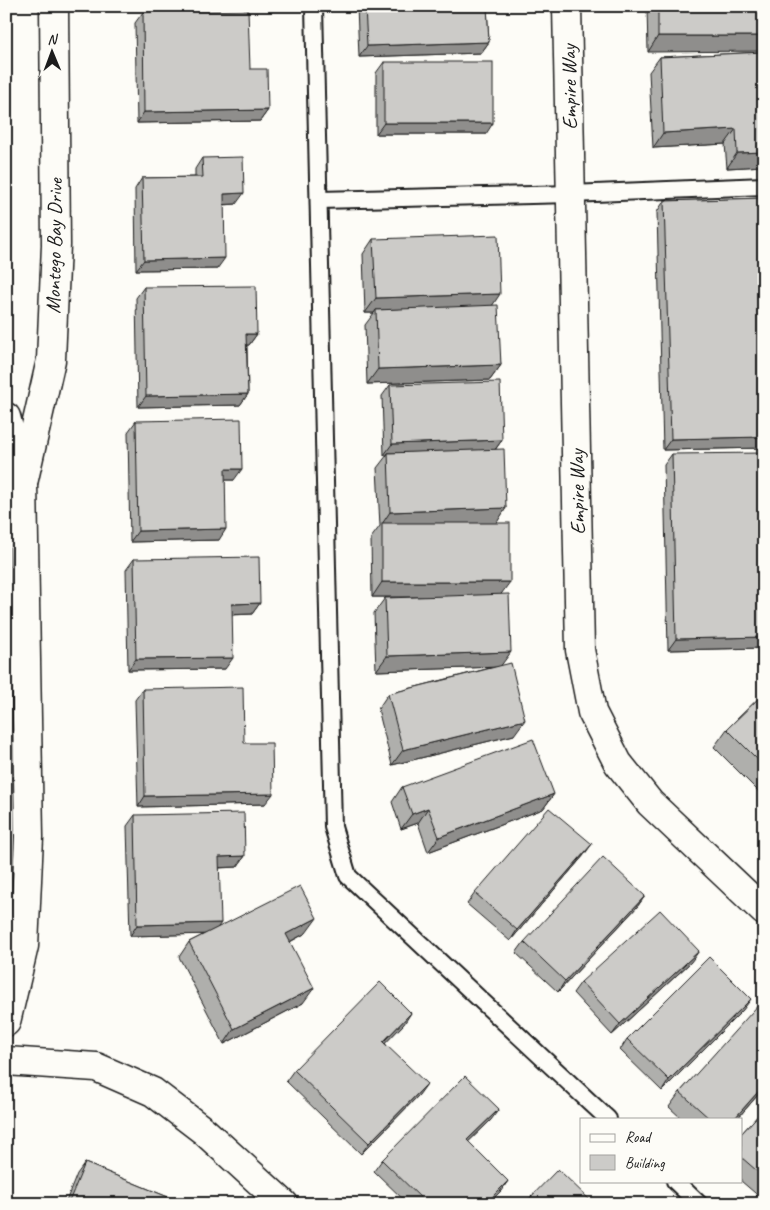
<svg xmlns="http://www.w3.org/2000/svg" width="770" height="1210" font-family="Caveat,sans-serif">
	<style>
		.lines { fill: none; stroke-linecap: round; stroke-linejoin: round }
		.lane-casing { stroke: #1c1c1c; stroke-width: 20 }
		.street-casing { stroke: #1c1c1c; stroke-width: 31 }
		.lane { stroke: #fdfcf7; stroke-width: 16 }
		.street { stroke: #fdfcf7; stroke-width: 28 }
		.wall { fill: #afafac; stroke: #1c1c1c }
		.shaded-wall { fill: #8f8e8c; stroke: #1c1c1c }
		.building { fill: #cccbc8; stroke: #1c1c1c }
		.labels { text-anchor: middle; stroke-width: 5; stroke-linejoin: round; paint-order: stroke }
		.street-label { font-size: 21px; fill: #1c1c1c; stroke: #fdfcf7 }
	</style>
	<rect width="100%" height="100%" fill="#fdfcf7"/>
	<filter id="ink" filterUnits="userSpaceOnUse"><feTurbulence type="fractalNoise" baseFrequency=".02" numOctaves="2"/><feDisplacementMap in="SourceGraphic" scale="10" xChannelSelector="R" yChannelSelector="G"/><feConvolveMatrix kernelMatrix="1 2 1 2 8 2 1 2 1" color-interpolation-filters="sRGB"/></filter>
	<g filter="url(#ink)">
		<g class="lines">
			<!-- lane casing -->
			<g class="lane-casing">
				<g id="lane">
					<path d="M314,6L333,827L348,876L608,1119"/>
					<path d="M319,200L571,194L764,186"/>
					<path d="M675,1181L699,1204"/>
				</g>
			</g>
			<!-- street casing -->
			<g class="street-casing">
				<g id="street">
					<path d="M567,6L580,650L592,712L618,763L650,803L764,911"/>
					<path d="M6,417L23,482L29,837L24,946L6,1022"/>
					<path d="M24,479L51,360L56,245L54,6"/>
					<path d="M6,1061L96,1067L153,1092L204,1131L284,1204"/>
				</g>
			</g>
			<!-- lane -->
			<use href="#lane" class="lane"/>
			<!-- street -->
			<use href="#street" class="street"/>
		</g>
		<!-- wall -->
		<g class="wall">
			<path d="M357,6H487L489,42L481,53L359,57Z"/>
			<path d="M647,6H764L648,52Z"/>
			<path d="M143,12L268,110L260,121L137,123L135,23Z"/>
			<path d="M764,52V166L727,168L725,144L653,148L649,72L660,57Z"/>
			<path d="M384,62L486,134H376V73Z"/>
			<path d="M202,158L236,204L224,205L217,269L136,270L135,189L142,178L195,177V169Z"/>
			<path d="M764,198V448L663,450L657,212L664,201Z"/>
			<path d="M373,239L493,305L501,365L490,380L367,384L365,325L374,313H365L363,254Z"/>
			<path d="M144,287L257,334L249,345H247L248,394L240,405L138,407L136,298Z"/>
			<path d="M390,385L502,440L495,450L506,508L496,523L501,594V665L514,735L392,765L378,709L388,694L494,667L376,671L374,613L385,598L421,597H372L371,538L380,526L377,468L387,455H384L382,396Z"/>
			<path d="M136,421L234,480H225L219,540L130,542L128,432Z"/>
			<path d="M672,454L764,648L668,650L664,465Z"/>
			<path d="M134,559L260,603L252,614L232,615L225,669L128,670L126,570Z"/>
			<path d="M143,689L244,743L265,804L138,807L135,700Z"/>
			<path d="M764,693V797L714,747L727,729Z"/>
			<path d="M402,787L554,794L543,809L428,852L418,823L401,829L392,802Z"/>
			<path d="M135,815L245,856L237,867L219,868L217,928L306,933L290,942L303,1003L224,1044L179,957L189,942L205,934L130,936L127,826Z"/>
			<path d="M584,855L510,941L467,904L475,893Z"/>
			<path d="M645,896L637,907L558,992L516,953L524,942Z"/>
			<path d="M691,962L612,1035L573,993L581,982Z"/>
			<path d="M764,1002V1088L737,1119H682L669,1107L680,1092Z"/>
			<path d="M743,1010L662,1091L620,1050L627,1039Z"/>
			<path d="M404,1024L385,1043L419,1095L361,1154L286,1081L294,1070Z"/>
			<path d="M764,1109V1197L762,1199L741,1181V1134Z"/>
			<path d="M491,1120L468,1142L508,1181L500,1192L488,1204H408L374,1171L382,1160Z"/>
			<path d="M85,1163L185,1204H65L77,1174Z"/>
		</g>
		<!-- shaded-wall -->
		<g class="shaded-wall">
			<path d="M658,36H764V51L648,52Z"/>
			<path d="M489,42L481,53L359,57L367,46Z"/>
			<path d="M268,110L260,121L137,123L144,112Z"/>
			<path d="M384,123H493L486,134H376Z"/>
			<path d="M736,129L725,144L653,148L663,133Z"/>
			<path d="M764,152V166L727,168L737,153Z"/>
			<path d="M244,193L236,204L216,205L224,194Z"/>
			<path d="M225,258L217,269L136,270L144,260Z"/>
			<path d="M500,294L490,309L376,310L374,313H365L376,298Z"/>
			<path d="M246,334H257L249,345H239Z"/>
			<path d="M501,365L490,380L367,384L378,369Z"/>
			<path d="M248,394L240,405L138,407L146,396Z"/>
			<path d="M764,437V448L663,450L671,439Z"/>
			<path d="M502,440L494,451L388,453L387,455H384L392,444Z"/>
			<path d="M225,469H242L234,480H218Z"/>
			<path d="M506,508L496,524H382L390,512Z"/>
			<path d="M226,529L219,540L130,542L138,531Z"/>
			<path d="M382,582H510L499,597H372Z"/>
			<path d="M260,603L252,614L224,615L232,604Z"/>
			<path d="M764,637V648L668,650L676,639Z"/>
			<path d="M511,652L500,667L376,671L387,656Z"/>
			<path d="M233,658L225,669L128,670L136,659Z"/>
			<path d="M525,720L514,735L392,765L403,750Z"/>
			<path d="M273,794L265,804L138,807L145,796Z"/>
			<path d="M554,794L543,809L428,852L439,837Z"/>
			<path d="M428,808L418,823L401,829L412,814Z"/>
			<path d="M592,844L584,855L510,941L517,930Z"/>
			<path d="M245,856L237,867L211,868L219,857Z"/>
			<path d="M645,896L637,907L558,992L565,981Z"/>
			<path d="M317,918L306,933L276,949L286,934Z"/>
			<path d="M221,923L213,934L130,936L137,925Z"/>
			<path d="M699,951L691,962L612,1035L620,1024Z"/>
			<path d="M314,988L303,1003L224,1044L234,1029Z"/>
			<path d="M751,999L743,1010L662,1091L669,1080Z"/>
			<path d="M411,1013L404,1024L376,1053L383,1042Z"/>
			<path d="M427,1084L419,1095L361,1154L369,1143Z"/>
			<path d="M764,1085V1088L737,1119H734Z"/>
			<path d="M499,1109L491,1120L459,1151L467,1140Z"/>
			<path d="M508,1181L500,1192L488,1204H485Z"/>
		</g>
		<!-- building -->
		<g class="building">
			<path d="M365,6H487L489,42L367,46Z"/>
			<rect x="658" y="6" width="106" height="30"/>
			<path d="M248,10L250,69H267L268,110L144,112L143,12Z"/>
			<path d="M764,52V152L737,153L736,129L663,133L660,57Z"/>
			<rect x="384" y="62" width="109" height="61"/>
			<path d="M243,157L244,193L224,194L225,258L144,260L142,178L203,177L202,158Z"/>
			<path d="M764,198V437L671,439L664,201Z"/>
			<path d="M498,235L500,294L376,298L373,239Z"/>
			<path d="M256,286L257,334H246L248,394L146,396L144,287Z"/>
			<path d="M498,305L501,365L378,369L376,310Z"/>
			<path d="M500,382L502,440L392,444L390,385Z"/>
			<path d="M241,419L242,469H225L226,529L138,531L136,421Z"/>
			<path d="M504,449L506,508L390,512L388,453Z"/>
			<path d="M764,453V637L676,639L672,454Z"/>
			<rect x="382" y="523" width="128" height="59"/>
			<path d="M259,557L260,603L232,604L233,658L136,659L134,559Z"/>
			<path d="M509,594L511,652L387,656L385,598Z"/>
			<path d="M511,663L525,720L403,750L388,694Z"/>
			<path d="M243,687L244,743H272L273,794L145,796L143,689Z"/>
			<path d="M764,693V766L727,729Z"/>
			<path d="M533,739L554,794L439,837L428,808L412,814L402,787Z"/>
			<path d="M549,808L592,844L517,930L475,893Z"/>
			<path d="M244,813L245,856L219,857L221,923L137,925L135,815Z"/>
			<path d="M603,857L645,896L565,981L524,942Z"/>
			<path d="M300,886L317,918L286,934L314,988L234,1029L189,942Z"/>
			<path d="M660,910L699,951L620,1024L581,982Z"/>
			<path d="M709,957L751,999L669,1080L627,1039Z"/>
			<path d="M380,982L411,1013L383,1042L427,1084L369,1143L294,1070Z"/>
			<path d="M762,1001L764,1002V1085L734,1119H710L680,1092Z"/>
			<path d="M465,1076L499,1109L467,1140L508,1181L485,1204H427L382,1160Z"/>
			<path d="M764,1109V1177L741,1157V1134Z"/>
			<path d="M85,1163L185,1204H68Z"/>
			<path d="M558,1169L594,1204H524Z"/>
			<path d="M610,1199L615,1204H605Z"/>
		</g>
	</g>
	<g class="labels">
		<!-- street labels -->
		<g class="street-label">
			<text transform="translate(569 87) rotate(-91)" y="7">Empire Way</text>
			<text transform="translate(54 246) rotate(-89)" y="7">Montego Bay Drive</text>
			<text transform="translate(577 492) rotate(-91)" y="7">Empire Way</text>
		</g>
	</g>
	<!-- margin -->
	<rect width="770" height="1210" fill="none" stroke="#fdfcf7" stroke-width="25"/>
	<rect x="12" y="12" width="745" height="1185" fill="none" stroke="#1c1c1c" stroke-width="2" filter="url(#ink)"/>
	<!-- legend -->
	<rect x="580" y="1118" width="162" height="65" fill="#fdfcf7" stroke="#a3a29f"/>
	<rect x="590" y="1134" width="25" height="8" fill="#fdfcf7" stroke="#a3a29f"/>
	<text x="625" y="1142" font-size="15" fill="#1c1c1c">Road</text>
	<rect x="590" y="1155" width="25" height="15" fill="#cccbc8" stroke="#a3a29f"/>
	<text x="625" y="1168" font-size="15" fill="#1c1c1c">Building</text>
	<!-- north arrow -->
	<g transform="translate(52 52) rotate(359)" stroke="#fdfcf7" stroke-width="4" paint-order="stroke">
	<path d="M0-4L9 19L0 12L-9 19Z" fill="#1c1c1c"/>
	<text y="-8" font-size="14" font-weight="bold" text-anchor="middle" fill="#1c1c1c">N</text>
	</g>
</svg>
